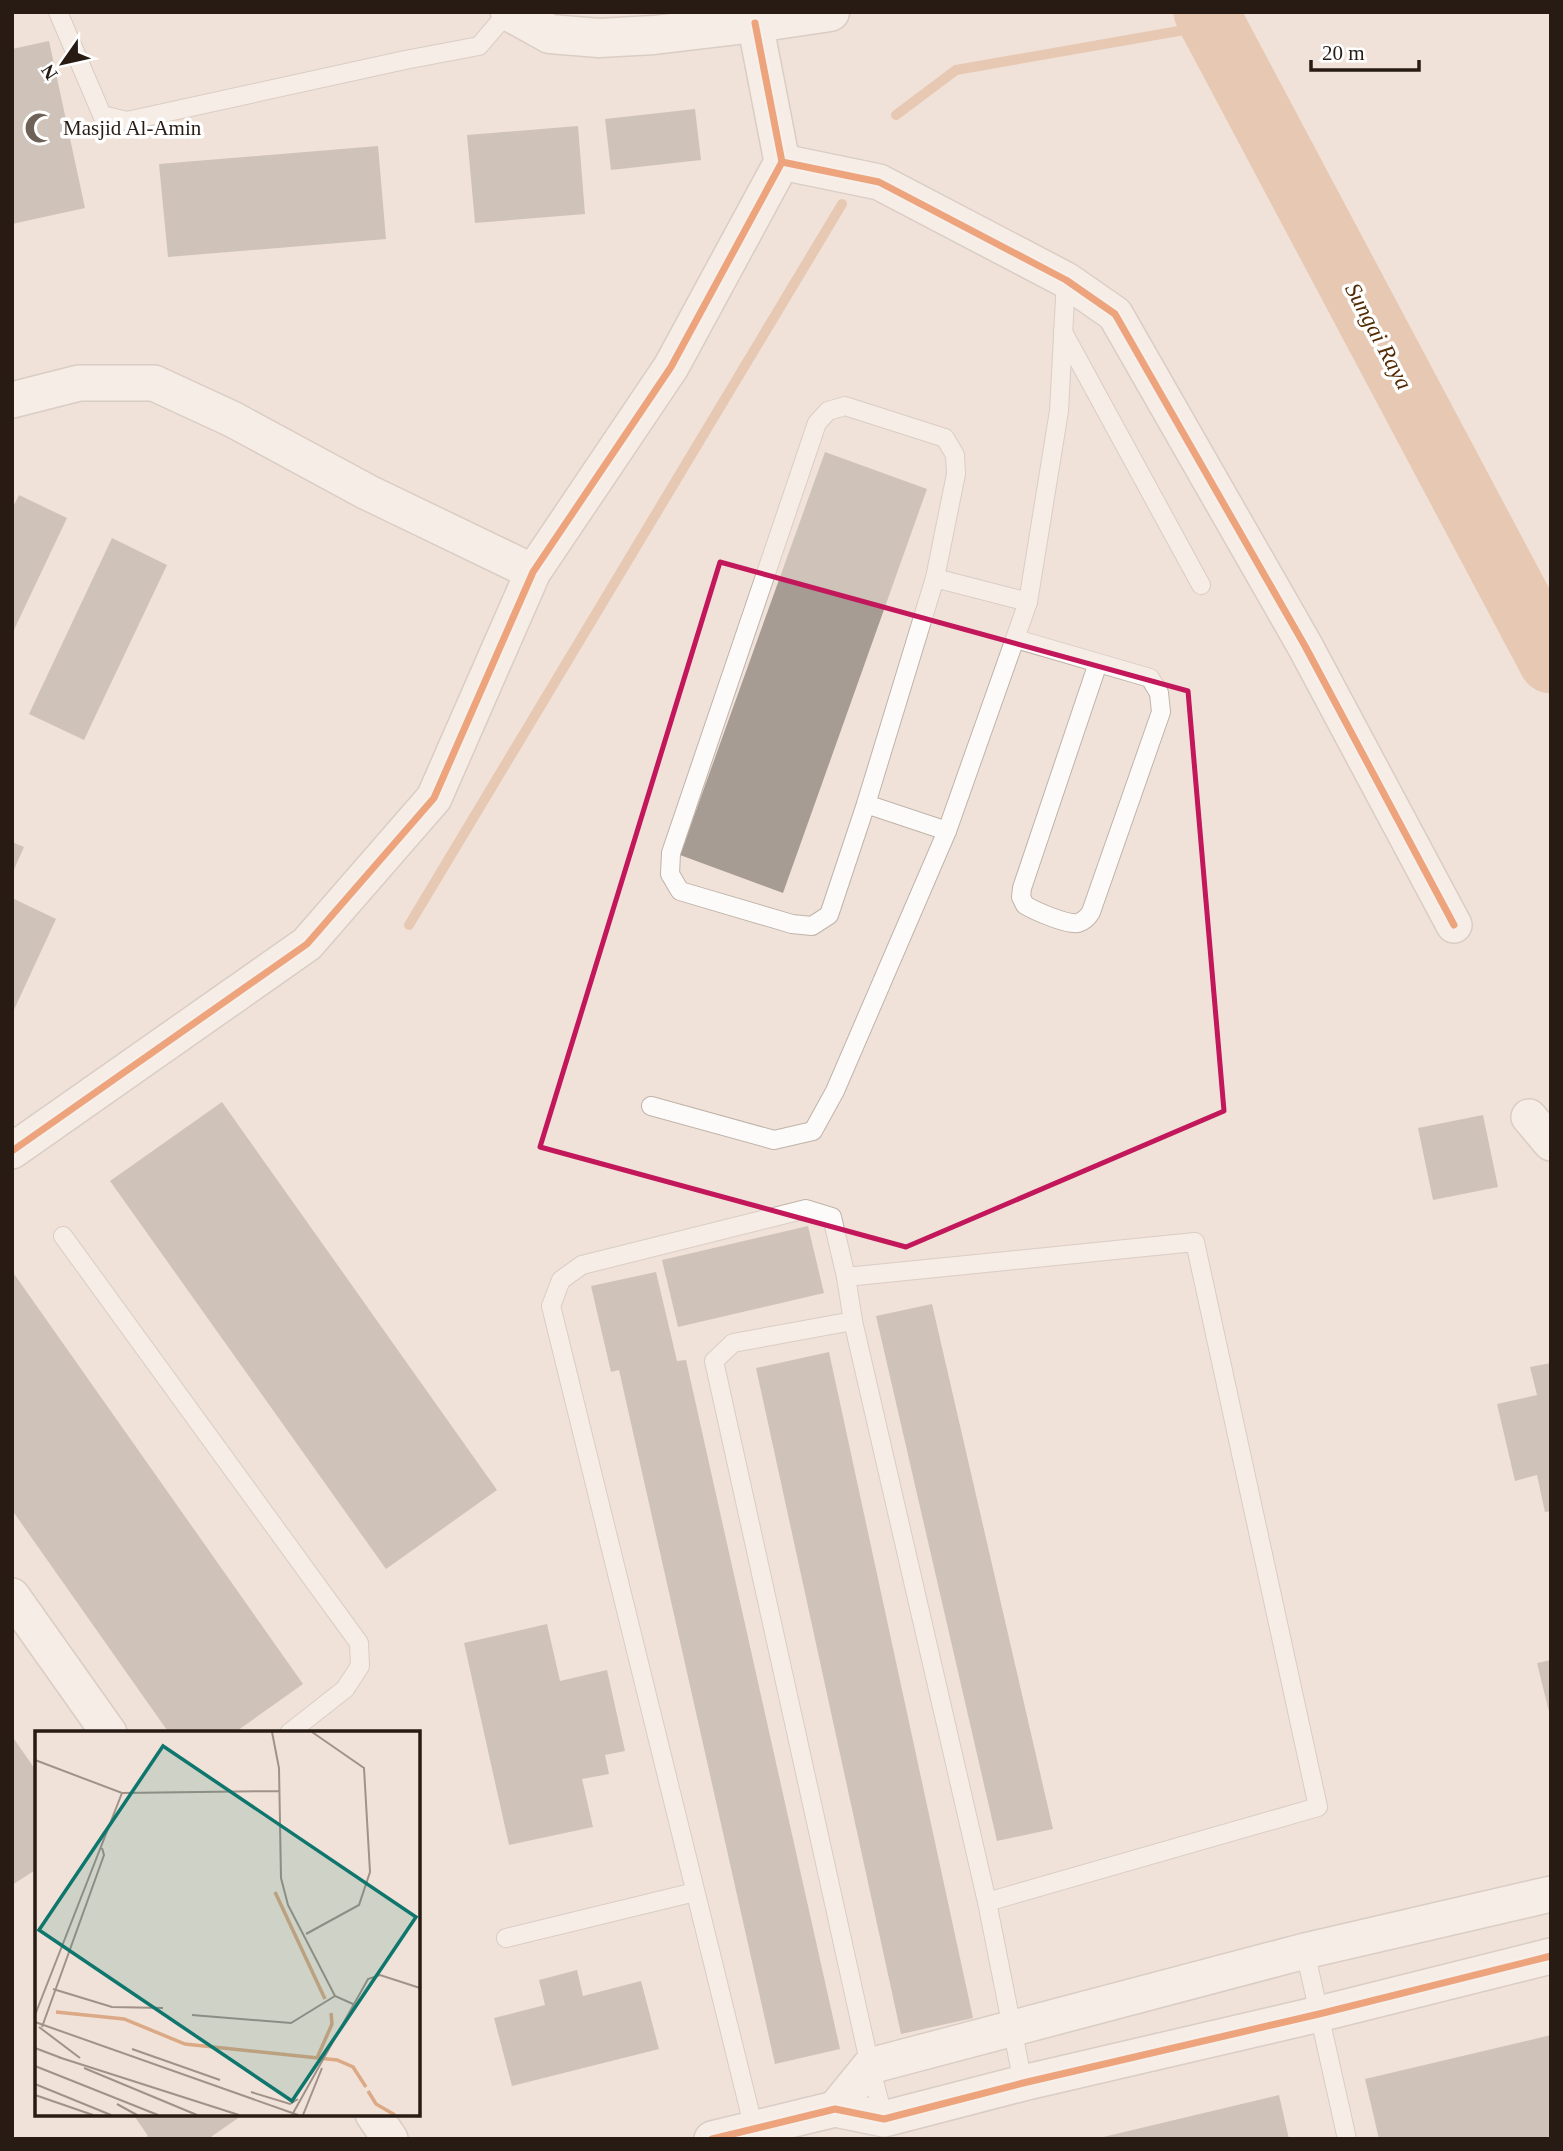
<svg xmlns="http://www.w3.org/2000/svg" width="1563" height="2151" font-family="Georgia,serif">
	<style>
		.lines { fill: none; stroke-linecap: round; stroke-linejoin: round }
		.stream { stroke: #dba985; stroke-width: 10 }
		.river { stroke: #dba985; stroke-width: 65 }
		.building { fill: #a79c93 }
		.service-casing { stroke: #bfb3aa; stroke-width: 20 }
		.minor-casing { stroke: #bfb3aa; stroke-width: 38 }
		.tertiary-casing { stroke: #bfb3aa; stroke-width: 41 }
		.service { stroke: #fdfbf9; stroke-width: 18 }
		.minor { stroke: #fdfbf9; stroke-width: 35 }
		.tertiary { stroke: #fdfbf9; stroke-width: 38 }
		.cycleway-casing { stroke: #fff; stroke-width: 11 }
		.cycleway { stroke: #e8590c; stroke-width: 7 }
		.marked { fill: none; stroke: #c2185b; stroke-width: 5; stroke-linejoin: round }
		.labels { text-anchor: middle; stroke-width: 7; stroke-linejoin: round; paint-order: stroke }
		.poi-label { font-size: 21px; fill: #271b13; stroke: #fff; text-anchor: start }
		.water-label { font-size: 23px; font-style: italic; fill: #532a03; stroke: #fff }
		.inset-river { fill: none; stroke: #dba985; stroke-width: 3.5 }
		.inset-road { fill: none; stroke: #a09289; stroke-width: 2 }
		.view { fill: #0f766e; fill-opacity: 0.15; stroke: #0f766e; stroke-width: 3.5 }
		.inset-edge { fill: none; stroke: #271b13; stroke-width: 3.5 }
	</style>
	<rect width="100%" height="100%" fill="#f0e2d8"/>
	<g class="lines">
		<!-- stream -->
		<g class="stream">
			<path d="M896,115L956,70L1213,25"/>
			<path d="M409,925L842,204"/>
		</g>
		<!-- river -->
		<path class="river" d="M1206,12L1551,661"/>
	</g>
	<!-- building -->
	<g class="building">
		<path d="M49,41L85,208L12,224V49Z"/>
		<path d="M695,109L701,160L611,170L605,119Z"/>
		<path d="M578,126L585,214L475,223L467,135Z"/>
		<path d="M378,146L386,239L168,257L159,164Z"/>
		<path d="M825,452L927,489L783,893L680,855Z"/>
		<path d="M19,495L67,518L12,634V509Z"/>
		<path d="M112,538L167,565L84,740L29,714Z"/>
		<path d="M12,842L24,847L12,874Z"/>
		<path d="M12,898L56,919L12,1014Z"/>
		<path d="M222,1102L497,1490L386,1569L110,1181Z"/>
		<path d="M1483,1115L1498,1187L1433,1200L1418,1128Z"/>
		<path d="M808,1226L824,1293L678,1327L662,1260Z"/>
		<path d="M12,1271L303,1684L234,1733H169L12,1510Z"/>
		<path d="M656,1272L677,1361L686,1360L840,2049L775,2064L619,1370L611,1372L591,1286Z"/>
		<path d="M932,1304L1053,1829L997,1841L876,1316Z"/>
		<path d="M829,1352L973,2018L901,2034L756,1368Z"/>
		<path d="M1551,1363V1511L1545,1512L1537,1475L1515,1481L1497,1404L1537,1395L1530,1367Z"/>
		<path d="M547,1624L560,1681L607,1670L625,1751L605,1755L609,1774L582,1779L593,1827L509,1845L464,1643Z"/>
		<path d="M1551,1660V1716H1550L1537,1663Z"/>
		<path d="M12,1736L37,1772V1869L12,1885Z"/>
		<path d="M577,1970L583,1996L641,1981L659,2049L512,2086L494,2018L545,2005L539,1980Z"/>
		<path d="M1551,2035V2139H1379L1365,2079Z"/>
		<path d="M1279,2095L1289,2139H1099V2138Z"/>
		<path d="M133,2114H244L208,2139H143L148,2136Z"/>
	</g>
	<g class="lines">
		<!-- service casing -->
		<g class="service-casing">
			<g id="service">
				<path d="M58,12L102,115L127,121L405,60L479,46L508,12"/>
				<path d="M1063,332L1201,585"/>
				<path d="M845,406L945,438L955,455L956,474L935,578L866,804L829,915L812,926L792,924L680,891L670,874L671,853L817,423L828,411Z"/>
				<path d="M935,578L1028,602"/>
				<path d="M1016,639L1150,678L1159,693L1161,712L1091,912C1088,917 1084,921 1078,923C1067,925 1035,911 1025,905L1021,897L1022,888L1098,663"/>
				<path d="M866,804L947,831"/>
				<path d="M651,1106L774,1140L813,1131L835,1091L947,831L1028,602L1059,411L1066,280"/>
				<path d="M63,1236L359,1643L360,1666L345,1689L289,1733"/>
				<path d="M846,1277L1195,1242L1318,1807L987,1902"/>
				<path d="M853,1321L733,1343L714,1361L870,2066L884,2119"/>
				<path d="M506,1938L695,1892"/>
				<path d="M1305,1951L1347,2139"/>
				<path d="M754,2129L551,1306L561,1280L582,1265L806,1209L832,1217L846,1277L853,1321L987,1902L1023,2083"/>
			</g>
		</g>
		<!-- minor casing -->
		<g class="minor-casing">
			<g id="minor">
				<path d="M782,162L879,182L1066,280L1115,314L1305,646L1454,925"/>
				<path d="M12,400L79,383H154L232,419L367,492L533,572"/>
				<path d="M1529,1117L1551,1143"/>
				<path d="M12,1151L307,944L434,798L533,572L671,367L782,162L755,23"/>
				<path d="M12,1596L109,1733"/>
				<path d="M835,2109L870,2066L1305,1951L1551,1894"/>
				<path d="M373,2114L390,2139"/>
				<path d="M712,2139L835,2109L884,2119L1023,2083L1319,2014L1551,1956"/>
			</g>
		</g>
		<!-- tertiary casing -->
		<g class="tertiary-casing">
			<path id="tertiary" d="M510,12L550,34L599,38L654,35L755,23L830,12"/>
		</g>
		<!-- service -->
		<use href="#service" class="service"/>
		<!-- minor -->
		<use href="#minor" class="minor"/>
		<!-- tertiary -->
		<use href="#tertiary" class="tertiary"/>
		<!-- cycleway casing -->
		<g class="cycleway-casing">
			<g id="cycleway">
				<path d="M782,162L879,182L1066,280L1115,314L1305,646L1454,925"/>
				<path d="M12,1151L307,944L434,798L533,572L671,367L782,162L755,23"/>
				<path d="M712,2139L835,2109L884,2119L1023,2083L1319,2014L1551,1956"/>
			</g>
		</g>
		<!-- cycleway -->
		<use href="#cycleway" class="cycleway"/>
	</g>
	<!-- marked area -->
	<path d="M0 0H1563V2151H0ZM720,562L1188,691L1224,1111L906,1247L540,1147Z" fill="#f0e2d8" fill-opacity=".55" fill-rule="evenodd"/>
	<path class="marked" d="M720,562L1188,691L1224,1111L906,1247L540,1147Z"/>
	<!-- icons -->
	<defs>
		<g id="mosque-bare" transform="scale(2.415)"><path d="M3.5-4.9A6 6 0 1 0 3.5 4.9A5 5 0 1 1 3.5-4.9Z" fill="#6d6158" stroke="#fff" stroke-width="2.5" paint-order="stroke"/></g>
	</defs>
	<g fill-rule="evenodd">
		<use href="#mosque-bare" x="40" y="128"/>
	</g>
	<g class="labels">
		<!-- poi labels -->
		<g class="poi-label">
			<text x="63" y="135">Masjid Al-Amin</text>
		</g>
		<!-- water labels -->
		<g class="water-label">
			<text transform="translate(1379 336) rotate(62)" y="8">Sungai Raya</text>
		</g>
	</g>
	<!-- overview -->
	<g transform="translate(35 1731)">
		<rect width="385" height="385" fill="#f0e2d8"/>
		<path class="inset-river" d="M240,161L290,268M21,281L89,288L150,313L302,329L318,336L331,356M282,327L297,293L296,282M333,360L341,373L360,384"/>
		<path class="inset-road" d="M237,1L244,37L246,147L253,174L300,265L318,273M0,29L87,62L244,60M271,203L324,174L335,141L329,37L277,1M18,258L77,276L128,277M0,284L87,62M157,284L256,292L300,265M0,291L263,384M4,296L45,327M7,296L69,124L67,117M0,317L29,328M97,318L185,349M23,326L204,384M0,335L123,384M49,337L162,384M0,353L76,384M216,361L255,373L263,368M0,364L58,384M82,373L102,384M257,384L333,248L345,244L385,257M268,384L287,337"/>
		<path class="view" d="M128,15L381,186L257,370L4,199Z"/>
		<rect width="385" height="385" class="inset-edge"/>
	</g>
	<!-- border -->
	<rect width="1563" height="2151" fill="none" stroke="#271b13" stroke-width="28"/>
	<!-- north arrow -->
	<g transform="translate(63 63) rotate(236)" stroke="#ffffff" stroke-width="5" paint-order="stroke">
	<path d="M0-5L12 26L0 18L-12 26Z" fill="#271b13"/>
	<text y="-10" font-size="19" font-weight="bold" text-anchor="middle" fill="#271b13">N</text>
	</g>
	<!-- scale -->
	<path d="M1311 60v10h108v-10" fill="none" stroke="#271b13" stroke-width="3.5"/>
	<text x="1322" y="60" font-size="21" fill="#271b13" stroke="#ffffff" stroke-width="5" paint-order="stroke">20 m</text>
</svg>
